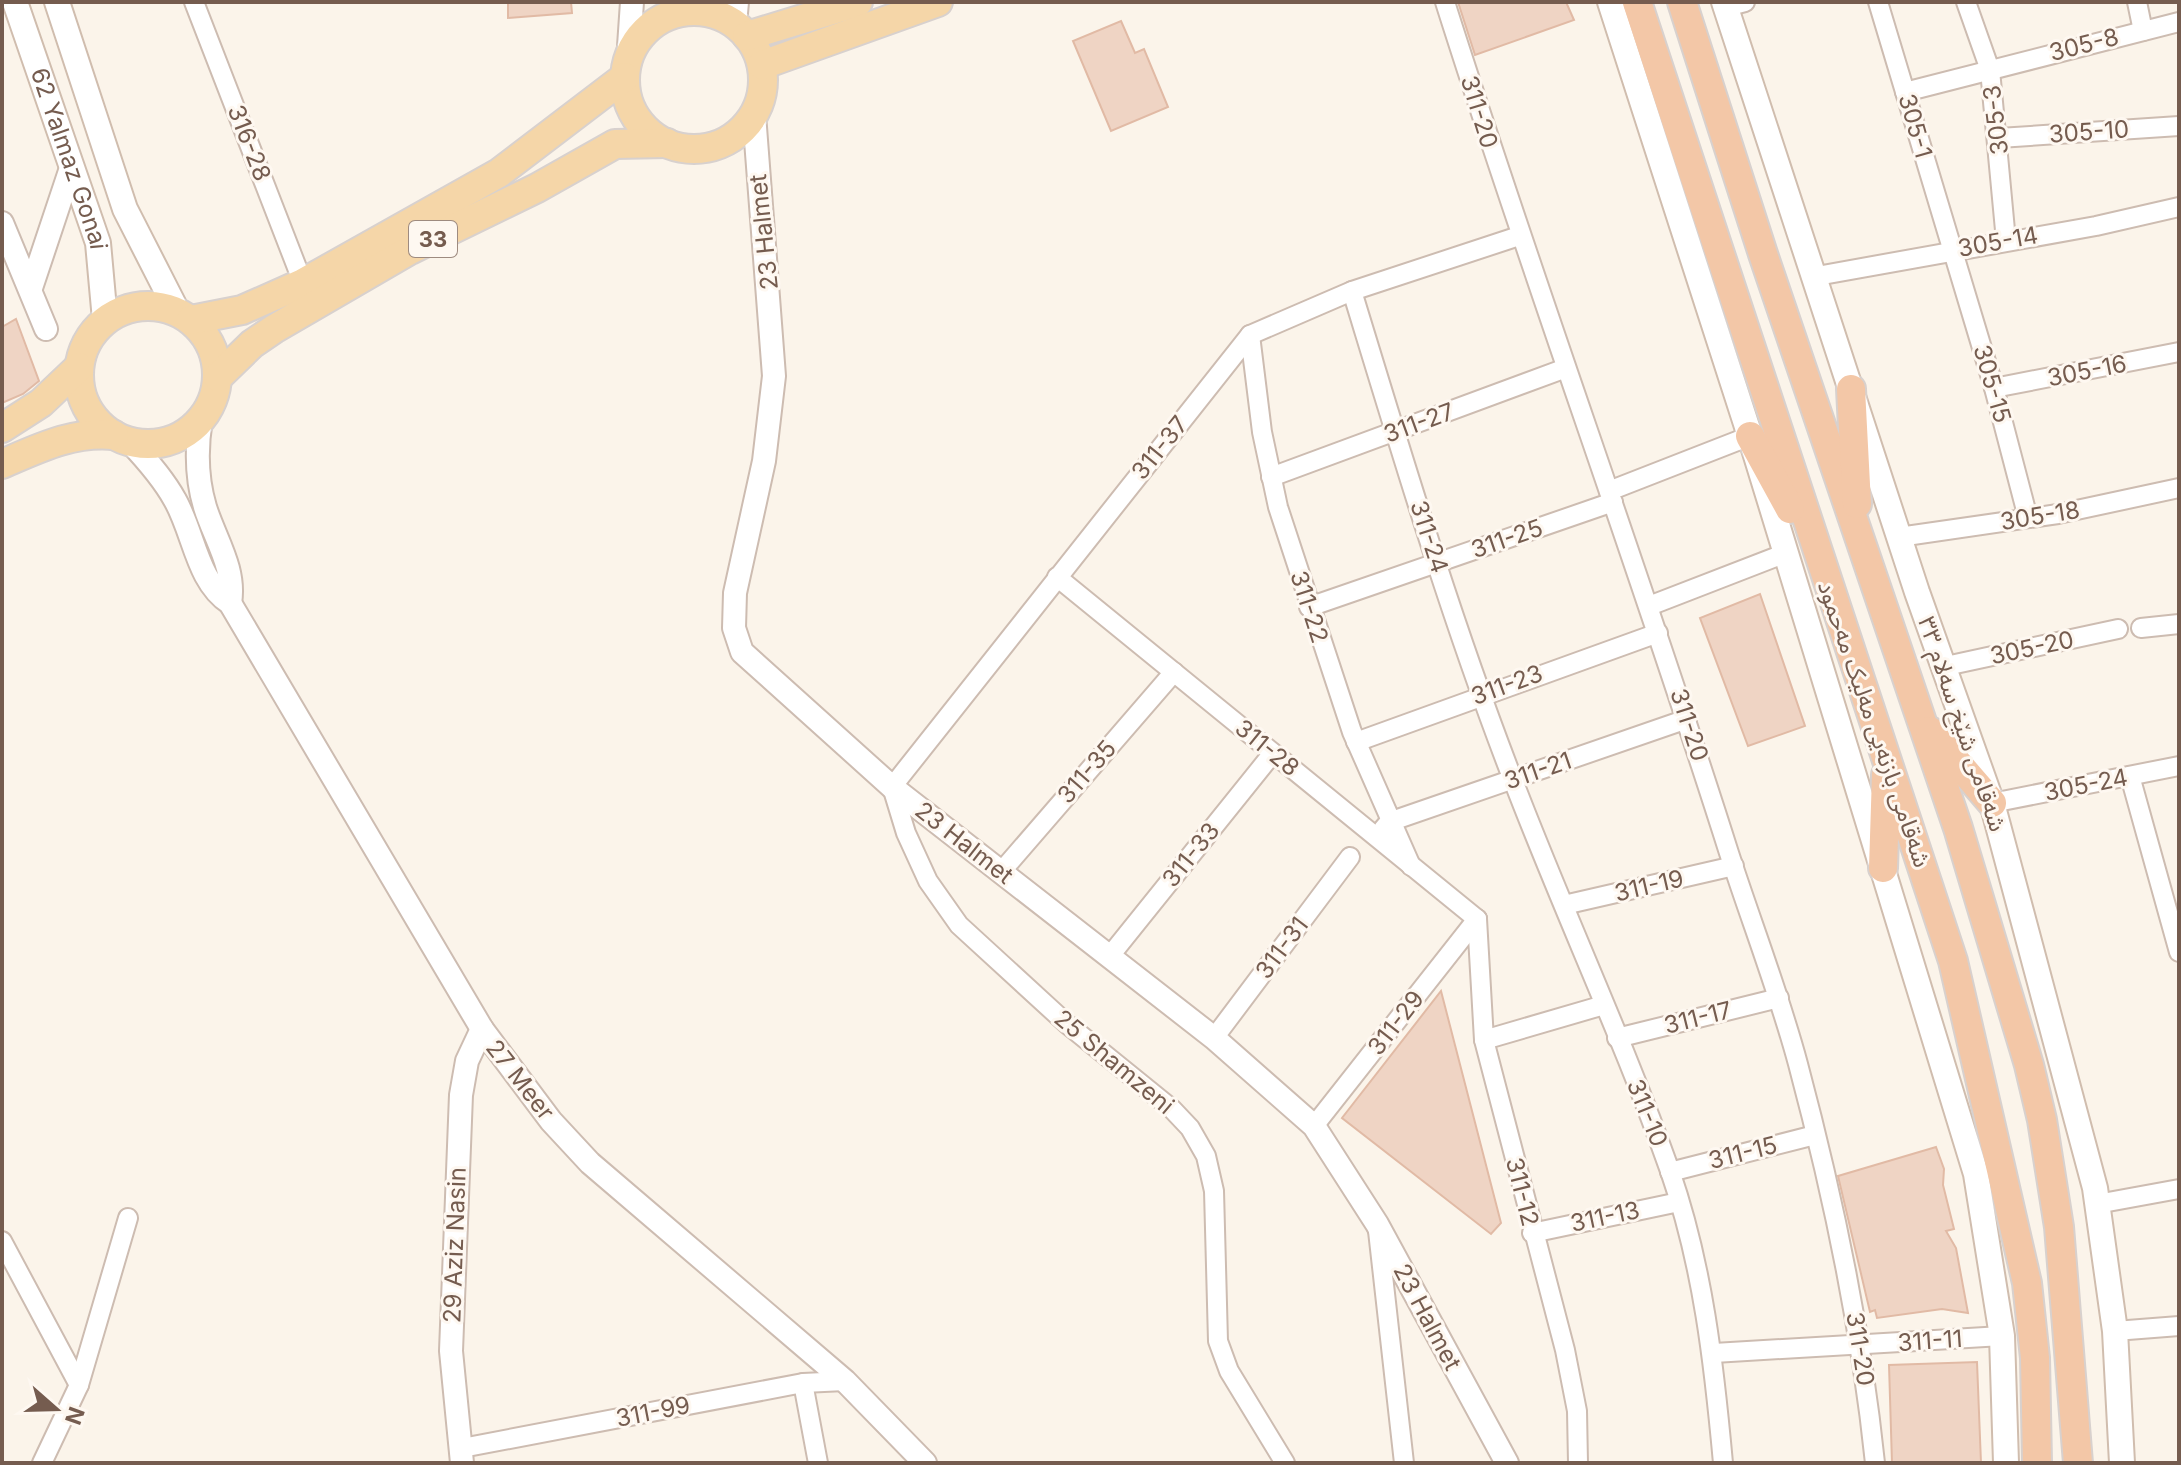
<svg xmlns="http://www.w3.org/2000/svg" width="2181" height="1465" font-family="Inter,'Noto Sans Arabic',sans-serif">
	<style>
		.building { fill: #efd4c4; stroke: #e1baa5; stroke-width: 2 }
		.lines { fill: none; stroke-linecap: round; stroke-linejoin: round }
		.minor-casing { stroke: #cdbcb1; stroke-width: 22 }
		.tertiary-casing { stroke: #cdbcb1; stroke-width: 26 }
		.secondary-casing { stroke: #d0bdae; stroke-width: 28 }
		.primary-casing { stroke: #d8d1ce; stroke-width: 32 }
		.trunk-casing { stroke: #d8d1ce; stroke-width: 32 }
		.minor { stroke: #fff; stroke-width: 18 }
		.tertiary { stroke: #fff; stroke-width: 22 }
		.secondary { stroke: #fff; stroke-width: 24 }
		.primary { stroke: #f5d6a8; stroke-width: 28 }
		.trunk { stroke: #f3c7a7; stroke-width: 28 }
		.labels { text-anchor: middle; stroke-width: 6; stroke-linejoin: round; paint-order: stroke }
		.shield { fill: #fef8f1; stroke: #9e8b80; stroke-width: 2 }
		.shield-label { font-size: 22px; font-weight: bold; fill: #755c4f }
		.street-label { font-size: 24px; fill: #755c4f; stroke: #fef8f1 }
	</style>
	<rect width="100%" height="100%" fill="#fbf4ea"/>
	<!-- building -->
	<g class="building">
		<path d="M508,2H571L572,13L508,18Z"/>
		<path d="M1458,2H1566L1574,20L1475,55Z"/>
		<path d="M1121,21L1135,53L1144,49L1168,107L1111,131L1073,41Z"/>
		<path d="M16,319L39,381L23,394L2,403V327Z"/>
		<path d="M1760,594L1805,726L1748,746L1700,618Z"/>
		<path d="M1441,991L1501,1223L1491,1234L1342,1118Z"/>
		<path d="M1936,1147L1944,1169L1943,1185L1954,1229L1946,1231L1956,1248L1968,1313L1942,1309L1877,1318L1875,1310L1870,1312L1838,1176Z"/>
		<path d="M1977,1362L1981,1463H1892L1889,1365Z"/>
	</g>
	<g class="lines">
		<!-- minor casing -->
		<g class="minor-casing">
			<g id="minor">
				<path d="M194,2L303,283"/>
				<path d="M1445,2C1535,287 1639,568 1729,853C1752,924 1779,993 1798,1064C1833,1195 1861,1328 1875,1463"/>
				<path d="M1878,2L1994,388L2028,518"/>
				<path d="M1966,2L1990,70L2006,241"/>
				<path d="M2137,2L2143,31"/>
				<path d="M1726,7L1745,2"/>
				<path d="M1905,92L2179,22"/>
				<path d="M1999,138L2179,126"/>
				<path d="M1817,276L2096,226L2179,207"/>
				<path d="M1352,291C1402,455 1451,620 1513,780C1563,911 1623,1039 1670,1171C1703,1266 1714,1364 1723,1463"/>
				<path d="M1250,335L1262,432L1278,507L1352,732L1411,866"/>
				<path d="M1994,388L2179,352"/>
				<path d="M1271,477L1566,368"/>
				<path d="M1609,491L1750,436"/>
				<path d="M1899,537L2058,514L2179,488"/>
				<path d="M1057,577L1477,919"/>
				<path d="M1649,606L1786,553"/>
				<path d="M1309,607L1613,502"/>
				<path d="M2141,628L2179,624"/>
				<path d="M1946,666L2118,629"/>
				<path d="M1356,742L1658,633"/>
				<path d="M2130,776L2179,952"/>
				<path d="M1992,803L2179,766"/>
				<path d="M1383,829L1389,822L1687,719"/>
				<path d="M1001,872L1174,672"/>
				<path d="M1564,905L1734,866"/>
				<path d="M1477,919L1484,1040L1565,1350L1577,1411L1578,1463"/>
				<path d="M1109,957L1273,753"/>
				<path d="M1214,1038L1350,857"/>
				<path d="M1617,1038L1779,998"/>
				<path d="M1484,1040L1604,1005"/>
				<path d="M1314,1126L1477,919"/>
				<path d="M1670,1172L1815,1135"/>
				<path d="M2097,1204L2179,1189"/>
				<path d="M1378,1231L1404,1463"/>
				<path d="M1532,1233L1679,1202"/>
				<path d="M2,1241L79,1385"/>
				<path d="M2115,1331L2179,1326"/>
				<path d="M1714,1353L2002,1336"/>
				<path d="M803,1383L818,1463"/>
				<path d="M462,1448L803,1383L845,1381"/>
				<path d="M42,1463L79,1385L128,1218"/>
				<path d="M1285,1463L1229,1371L1218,1341L1214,1191L1206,1156L1190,1128L1172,1109L1067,1024L959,925L928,881L906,833L892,787L1250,335L1352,291L1519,236"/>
			</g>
		</g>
		<!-- tertiary casing -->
		<g class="tertiary-casing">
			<g id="tertiary">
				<path d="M735,24L737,2"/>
				<path d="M628,61L632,2"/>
				<path d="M754,114L774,376L764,461L735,593L734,628L742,652L892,787L1214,1038L1314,1126L1377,1224L1507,1463"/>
				<path d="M2,223L46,329"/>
				<path d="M31,288L71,168"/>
				<path d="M201,419C196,449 196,477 205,507C215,539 236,569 230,603"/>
				<path d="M129,441C146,459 163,478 175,500C194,533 197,582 230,603L482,1029L551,1121L590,1163L845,1381L925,1463"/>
				<path d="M462,1463L451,1351L461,1095L467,1061L482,1029"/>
			</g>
		</g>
		<!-- secondary casing -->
		<g class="secondary-casing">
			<g id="secondary">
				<path id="s1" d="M15,2L98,243L105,320"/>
				<path d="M57,2L125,209L176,309"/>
				<path d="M1610,2L1750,436L1976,1174L2002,1336L2006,1463"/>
				<path d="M1724,2L1917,592L1992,803L2095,1188L2115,1331L2122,1463"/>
			</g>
		</g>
		<!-- primary casing -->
		<g class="primary-casing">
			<g id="primary">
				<circle cx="694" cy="80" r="69"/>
				<path d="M747,36L858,2"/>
				<path d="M762,65L938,2"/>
				<circle cx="148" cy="375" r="69"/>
				<path d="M191,320L242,310L303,283L499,173L625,77"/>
				<path d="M218,377L252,344L274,329L410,250L537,188L615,144L667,143"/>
				<path d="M2,428L41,403L79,367"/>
				<path d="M2,464C39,448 73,431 114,435"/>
			</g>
		</g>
		<!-- trunk casing -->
		<g class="trunk-casing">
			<g id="trunk">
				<path d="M1637,2L1953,961L2027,1283L2035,1358L2037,1463"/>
				<path d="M1682,2L1763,254L1958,828L2029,1065L2042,1120L2059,1227L2078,1463"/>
				<path d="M1851,389L1857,504"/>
				<path d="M1750,436L1790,509"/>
				<path d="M1930,731L1992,803"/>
				<path d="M1883,868L1886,775"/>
			</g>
		</g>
		<!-- minor -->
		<use href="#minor" class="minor"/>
		<!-- tertiary -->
		<use href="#tertiary" class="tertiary"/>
		<!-- secondary -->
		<use href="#secondary" class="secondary"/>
		<!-- primary -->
		<use href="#primary" class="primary"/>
		<!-- trunk -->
		<use href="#trunk" class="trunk"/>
	</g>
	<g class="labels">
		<!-- shield labels -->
		<rect class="shield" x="409" y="221" width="48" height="36" rx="6"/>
		<g class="shield-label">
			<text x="433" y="247">33</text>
		</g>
		<!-- street labels -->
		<g class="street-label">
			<text transform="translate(2084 45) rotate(-14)" y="8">305-8</text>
			<text transform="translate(1479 112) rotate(73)" y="8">311-20</text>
			<text transform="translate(1996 120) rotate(-97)" y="8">305-3</text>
			<text transform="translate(1915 126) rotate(74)" y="8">305-1</text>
			<text transform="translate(2089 132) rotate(-4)" y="8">305-10</text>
			<text transform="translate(249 143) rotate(69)" y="8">316-28</text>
			<text dy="8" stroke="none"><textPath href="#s1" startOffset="166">62 Yalmaz Gonai</textPath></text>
			<text transform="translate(764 232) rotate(-96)" y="8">23 Halmet</text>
			<text transform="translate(1998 242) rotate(-10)" y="8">305-14</text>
			<text transform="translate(2087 371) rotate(-11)" y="8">305-16</text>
			<text transform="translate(1992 384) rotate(74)" y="8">305-15</text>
			<text transform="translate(1419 423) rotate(-20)" y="8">311-27</text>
			<text transform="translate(1160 448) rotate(-51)" y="8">311-37</text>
			<text transform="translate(2040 516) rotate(-9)" y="8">305-18</text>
			<text transform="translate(1429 537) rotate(72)" y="8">311-24</text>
			<text transform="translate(1507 539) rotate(-19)" y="8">311-25</text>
			<text transform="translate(1309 607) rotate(72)" y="8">311-22</text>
			<text transform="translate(2032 648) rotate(-12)" y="8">305-20</text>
			<text transform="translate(1507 685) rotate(-20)" y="8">311-23</text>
			<text transform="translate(1874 724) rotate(71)" y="8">شەقامی بازنەیی مەلیک مەحمود</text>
			<text transform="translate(1962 724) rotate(71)" y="8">شەقامی شێخ سەلام ٣٣</text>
			<text transform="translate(1689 725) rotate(72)" y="8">311-20</text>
			<text transform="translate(1267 748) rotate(39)" y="8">311-28</text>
			<text transform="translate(1538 771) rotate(-19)" y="8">311-21</text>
			<text transform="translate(1087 772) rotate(-49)" y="8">311-35</text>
			<text transform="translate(2086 785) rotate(-11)" y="8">305-24</text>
			<text transform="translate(964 843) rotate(38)" y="8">23 Halmet</text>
			<text transform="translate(1191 855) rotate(-51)" y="8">311-33</text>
			<text transform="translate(1649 886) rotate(-13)" y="8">311-19</text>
			<text transform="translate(1282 948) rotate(-53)" y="8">311-31</text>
			<text transform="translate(1698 1018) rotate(-14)" y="8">311-17</text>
			<text transform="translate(1396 1023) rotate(-52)" y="8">311-29</text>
			<text transform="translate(1114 1062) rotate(40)" y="8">25 Shamzeni</text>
			<text transform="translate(520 1080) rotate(52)" y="8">27 Meer</text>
			<text transform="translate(1647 1113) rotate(68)" y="8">311-10</text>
			<text transform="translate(1743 1153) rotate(-14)" y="8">311-15</text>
			<text transform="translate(1522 1192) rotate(76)" y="8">311-12</text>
			<text transform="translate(1605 1217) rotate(-12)" y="8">311-13</text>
			<text transform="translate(455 1245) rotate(-88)" y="8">29 Aziz Nasin</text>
			<text transform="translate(1427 1317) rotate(62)" y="8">23 Halmet</text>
			<text transform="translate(1930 1341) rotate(-4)" y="8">311-11</text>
			<text transform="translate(1860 1349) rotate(81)" y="8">311-20</text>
			<text transform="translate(653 1412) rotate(-11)" y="8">311-99</text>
		</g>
	</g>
	<!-- border -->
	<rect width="2181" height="1465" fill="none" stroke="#755c4f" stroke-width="8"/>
	<!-- north arrow -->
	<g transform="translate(56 1409) rotate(110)" stroke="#fef8f1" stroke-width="6" paint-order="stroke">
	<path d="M0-6L14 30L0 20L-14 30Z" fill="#755c4f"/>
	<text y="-12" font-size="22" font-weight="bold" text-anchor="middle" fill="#755c4f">N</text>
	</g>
</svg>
